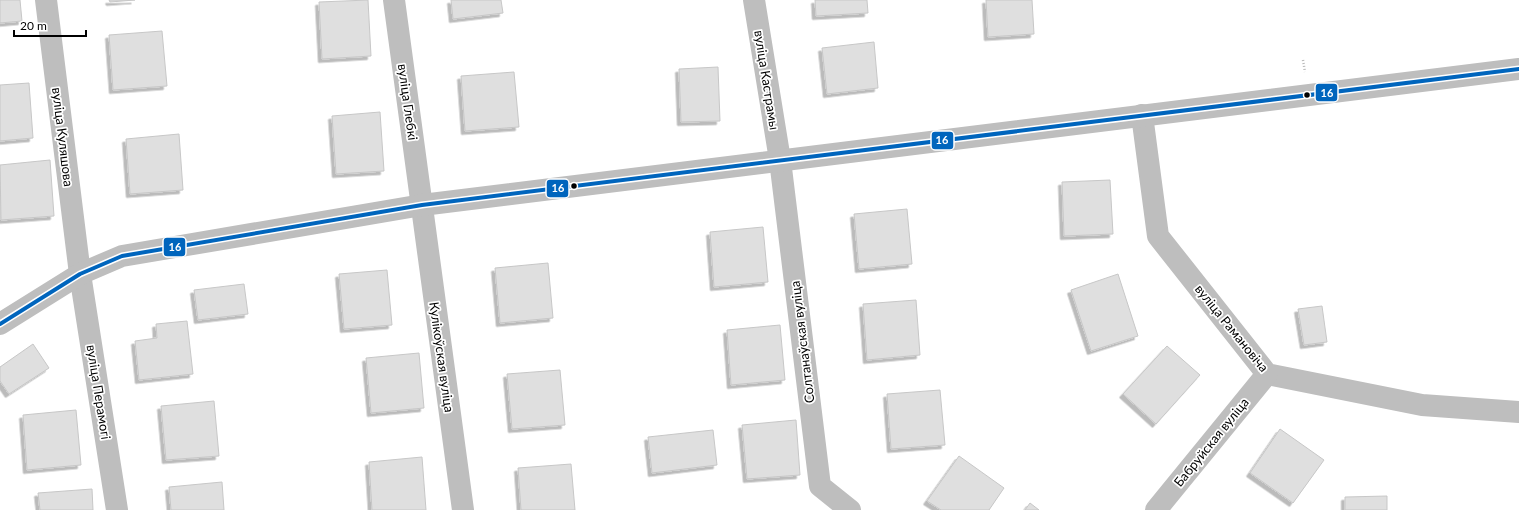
<svg xmlns="http://www.w3.org/2000/svg" width="1519" height="510" font-family="Lato,sans-serif">
	<style>
		.building { fill: #dfdfdf; stroke: #c7c7c7; filter: url(#shadow) }
		.lines { fill: none; stroke-linecap: round; stroke-linejoin: round }
		.path { stroke: #b9b9b9; stroke-width: 2.5; stroke-dasharray: 1 2; stroke-linecap: butt }
		.minor { stroke: #bebebe; stroke-width: 22 }
		.bus-1-casing { stroke: #fff; stroke-width: 7 }
		.bus-1 { stroke: #0065bd; stroke-width: 4 }
		.bus-dot { fill: #000; stroke: #fff; stroke-width: 1.5 }
		.labels { text-anchor: middle; stroke-width: 3.5; stroke-linejoin: round; paint-order: stroke }
		.street-label { font-size: 13px; fill: #000; stroke: #fff }
		.line-badge { stroke: #fff; stroke-width: 1.5 }
		.badge-label { font-size: 11px; text-anchor: middle; font-weight: bold; fill: #fff }
	</style>
	<defs>
		<filter id="shadow"><feDropShadow dx="-3.5" dy="3.5" stdDeviation="0" flood-color="#0004"/></filter>
	</defs>
	<rect width="100%" height="100%" fill="#fff"/>
	<!-- building -->
	<g class="building">
		<path d="M0,0H20L22,21L0,23Z"/>
		<path d="M109,0H135L110,2Z"/>
		<path d="M368,0L371,56L322,59L319,2Z"/>
		<path d="M451,0H501L503,13L453,19Z"/>
		<path d="M815,0H867L868,13L816,16Z"/>
		<path d="M986,0H1032L1034,34L988,37Z"/>
		<path d="M162,31L167,86L113,90L109,35Z"/>
		<path d="M874,42L878,88L827,94L822,48Z"/>
		<path d="M718,67L720,121L681,122L679,69Z"/>
		<path d="M514,72L519,127L465,131L461,76Z"/>
		<path d="M29,83L33,138L0,141V85Z"/>
		<path d="M380,112L384,171L336,174L332,116Z"/>
		<path d="M179,134L183,190L130,194L126,139Z"/>
		<path d="M50,160L54,216L1,220L0,165Z"/>
		<path d="M1110,180L1113,234L1064,236L1062,182Z"/>
		<path d="M907,209L912,264L859,269L854,214Z"/>
		<path d="M763,227L768,282L714,287L710,232Z"/>
		<path d="M548,263L553,318L500,323L495,268Z"/>
		<path d="M387,270L392,325L344,329L339,274Z"/>
		<path d="M1118,274L1138,336L1091,351L1071,290Z"/>
		<path d="M244,284L248,314L198,320L194,290Z"/>
		<path d="M916,300L920,355L867,360L863,304Z"/>
		<path d="M1322,306L1327,342L1304,345L1298,309Z"/>
		<path d="M187,321L193,374L139,380L135,341L157,338L156,324Z"/>
		<path d="M780,325L785,380L731,385L727,330Z"/>
		<path d="M33,344L49,368L9,394L0,381V367Z"/>
		<path d="M1167,346L1200,375L1156,424L1123,394Z"/>
		<path d="M419,353L424,408L371,413L366,358Z"/>
		<path d="M560,370L565,425L512,429L507,374Z"/>
		<path d="M940,390L945,445L891,449L887,394Z"/>
		<path d="M214,401L219,456L166,460L161,406Z"/>
		<path d="M76,410L81,465L27,470L23,415Z"/>
		<path d="M796,420L800,475L747,479L742,425Z"/>
		<path d="M1280,429L1324,460L1293,503L1250,473Z"/>
		<path d="M713,430L717,465L652,473L648,437Z"/>
		<path d="M959,456L1004,488L989,510H941L927,501Z"/>
		<path d="M422,457L426,510H372L369,462Z"/>
		<path d="M571,464L575,510H521L518,468Z"/>
		<path d="M222,482L224,510H171L169,487Z"/>
		<path d="M92,489L93,510H40L38,493Z"/>
		<path d="M1387,496V510H1345V497Z"/>
		<path d="M1030,503L1039,510H1025Z"/>
	</g>
	<g class="lines">
		<!-- path -->
		<path class="path" d="M1303,60L1305,72"/>
		<!-- minor -->
		<g class="minor">
			<path d="M46,0L80,274L117,510"/>
			<path d="M394,0L463,510"/>
			<path d="M754,0L780,160L820,486L850,510"/>
			<path d="M1142,115L1158,236L1267,374L1422,405L1519,412"/>
			<path d="M0,324L80,274L122,256L422,205L1519,69"/>
			<path d="M1156,510L1267,374"/>
		</g>
		<!-- bus-1 casing -->
		<g class="bus-1-casing">
			<path id="bus-1" d="M0,324L80,274L122,256L422,205L1519,69"/>
		</g>
		<!-- bus-1 -->
		<use href="#bus-1" class="bus-1"/>
	</g>
	<!-- markers -->
	<g class="bus-dot">
		<circle cx="1307" cy="95" r="3.5"/>
		<circle cx="574" cy="186" r="3.5"/>
	</g>
	<g class="labels">
		<!-- street labels -->
		<g class="street-label">
			<text transform="translate(767 80) rotate(81)" y="5">вуліца Кастрамы</text>
			<text transform="translate(408 102) rotate(82)" y="5">вуліца Глебкі</text>
			<text transform="translate(63 137) rotate(83)" y="5">вуліца Куляшова</text>
			<text transform="translate(1232 328) rotate(51)" y="5">вуліца Рамановіча</text>
			<text transform="translate(802 342) rotate(-97)" y="5">Солтанаўская вуліца</text>
			<text transform="translate(442 357) rotate(82)" y="5">Кулікоўская вуліца</text>
			<text transform="translate(99 392) rotate(81)" y="5">вуліца Перамогі</text>
			<text transform="translate(1211 442) rotate(-51)" y="5">Бабруйская вуліца</text>
		</g>
	</g>
	<g class="line-badge">
		<rect x="1315" y="83" width="23" height="19" rx="4" fill="#0065bd"/>
		<rect x="931" y="131" width="23" height="19" rx="4" fill="#0065bd"/>
		<rect x="546" y="179" width="23" height="19" rx="4" fill="#0065bd"/>
		<rect x="163" y="237" width="23" height="20" rx="4" fill="#0065bd"/>
	</g>
	<g class="badge-label">
		<text x="1327" y="97">16</text>
		<text x="942" y="144">16</text>
		<text x="558" y="192">16</text>
		<text x="175" y="251">16</text>
	</g>
	<!-- scale -->
	<path d="M14 30v6h72v-6" fill="none" stroke="#000000" stroke-width="2"/>
	<text x="20" y="30" font-size="12" fill="#000000" stroke="#ffffff" stroke-width="3" paint-order="stroke">20 m</text>
</svg>
